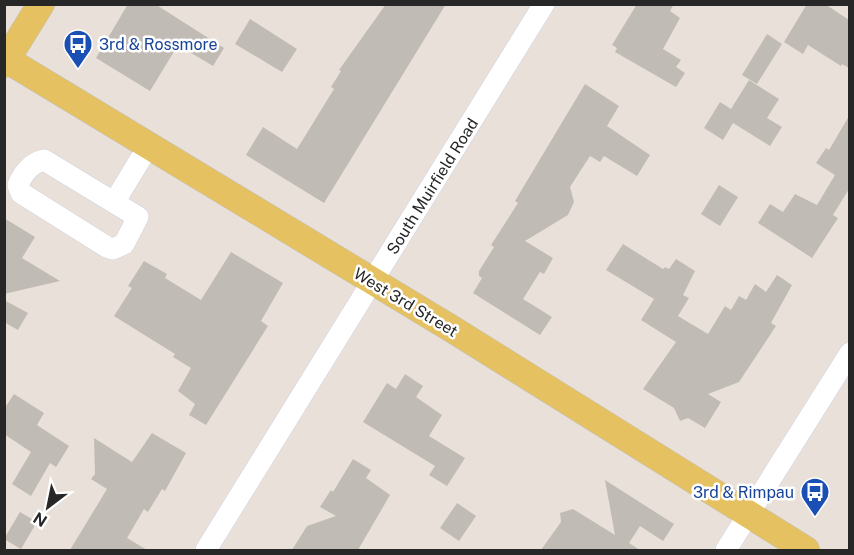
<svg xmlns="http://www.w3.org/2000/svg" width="854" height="555" font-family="'Public Sans',sans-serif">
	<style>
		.building { fill: #c1bbb6 }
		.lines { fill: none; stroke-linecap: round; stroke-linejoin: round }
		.minor-casing { stroke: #cfd2df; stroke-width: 22 }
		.major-casing { stroke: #c3c3c3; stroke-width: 28 }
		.minor { stroke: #fff; stroke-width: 21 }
		.major { stroke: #e5c162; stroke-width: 27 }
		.labels { text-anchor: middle; stroke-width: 5; stroke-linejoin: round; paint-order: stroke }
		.transit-label { font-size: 16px; fill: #164399; stroke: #fff; text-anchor: start }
		.street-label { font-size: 16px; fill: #272727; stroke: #fff }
	</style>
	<rect width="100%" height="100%" fill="#e9e1d9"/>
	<!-- building -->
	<g class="building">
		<path d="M128,4H155L224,48L213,66L178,45L150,91L96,58Z"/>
		<path d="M386,4H446L324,203L246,155L263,127L297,149L334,89L331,87L341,71L339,70Z"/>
		<path d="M637,4H674L670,11L680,18L663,49L681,60L676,67L685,73L676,87L615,52L617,48L612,45Z"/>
		<path d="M807,4H825L849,20V68L842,64L841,66L808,45L803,54L784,42Z"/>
		<path d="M250,19L297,49L282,72L235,44Z"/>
		<path d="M767,34L782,44L757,84L742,75Z"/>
		<path d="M749,80L779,99L767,118L782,127L770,146L733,123L723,140L704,128L720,102L731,109Z"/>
		<path d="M585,84L619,106L607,126L650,155L637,176L604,156L600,162L590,156L570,187L574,202L568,215L525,241L553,258L544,274L540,272L523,299L552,317L540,335L473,293L482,278L479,276V271L494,247L491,245L518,203L515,201Z"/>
		<path d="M849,116V189L833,215L838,218L812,258L758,223L770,204L783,212L795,194L817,205L835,175L816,163L826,148L829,150Z"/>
		<path d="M719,185L738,197L720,226L701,214Z"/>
		<path d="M4,218L35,237L22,258L60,281L4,294Z"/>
		<path d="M623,244L663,269L665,267L669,269L676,259L695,271L683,295L689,298L678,316L708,334L725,306L731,310L739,296L746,300L755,284L766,292L777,275L792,285L771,323L776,326L739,382L708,394L721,402L705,428L688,418L680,421L674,408L643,389L676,342L641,320L654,299L606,270Z"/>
		<path d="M231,252L283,283L261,321L268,326L206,425L189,415L195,404L178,391L191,368L173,357L175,354L114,316L132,288L128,286L144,261L167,274L165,278L201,300Z"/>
		<path d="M4,300L28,313L18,330L4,322Z"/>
		<path d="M405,374L423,386L416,397L442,415L429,436L465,458L447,486L429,475L435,466L363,422L387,383L396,389Z"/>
		<path d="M14,394L44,413L37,425L69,446L56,467L50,463L31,496L12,484L31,452L4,434V409Z"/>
		<path d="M152,433L186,453L165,491L162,489L148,512L144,509L127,538L147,550H70L107,489L91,479L95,474L94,438L132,462Z"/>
		<path d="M353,459L371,470L366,478L390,495L358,550H292L307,526L336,516L320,507L331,490L333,492Z"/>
		<path d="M605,480L674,524L663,541L640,526L629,543L640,550H541L561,522L560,513L573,509L615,535Z"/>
		<path d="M457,503L476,516L459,541L440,528Z"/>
		<path d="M20,512L37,522L21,549L4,539Z"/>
	</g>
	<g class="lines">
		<!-- minor casing -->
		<g class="minor-casing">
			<g id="minor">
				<path d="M44,160L138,217L124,244L113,249L107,247L21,193L18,185C23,173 31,163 44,160Z"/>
				<path d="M115,201L149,145"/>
				<path d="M206,550L544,4"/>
				<path d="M726,550L850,353"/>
			</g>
		</g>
		<!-- major casing -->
		<g class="major-casing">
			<g id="major">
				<path d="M4,58L452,329L806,550"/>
				<path d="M4,64L41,4"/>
			</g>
		</g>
		<!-- minor -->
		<use href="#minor" class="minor"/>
		<!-- major -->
		<use href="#major" class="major"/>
	</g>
	<!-- icons -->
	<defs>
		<g id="bus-pin" transform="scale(1.5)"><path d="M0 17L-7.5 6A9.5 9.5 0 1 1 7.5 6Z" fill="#1a4fb4" stroke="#fff"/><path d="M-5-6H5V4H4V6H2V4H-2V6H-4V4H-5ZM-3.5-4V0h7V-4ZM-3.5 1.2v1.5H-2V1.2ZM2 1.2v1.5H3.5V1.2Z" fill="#fff"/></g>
	</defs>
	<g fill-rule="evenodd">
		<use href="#bus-pin" x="78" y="44"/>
		<use href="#bus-pin" x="815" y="492"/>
	</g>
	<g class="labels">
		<!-- transit labels -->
		<g class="transit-label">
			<text x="99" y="50">3rd &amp; Rossmore</text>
			<text x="794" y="498" text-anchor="end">3rd &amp; Rimpau</text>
		</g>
		<!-- street labels -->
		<g class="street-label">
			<text transform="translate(432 186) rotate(-58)" y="6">South Muirfield Road</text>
			<text transform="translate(406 302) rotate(31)" y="6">West 3rd Street</text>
		</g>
	</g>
	<!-- border -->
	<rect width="854" height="555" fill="none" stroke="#272727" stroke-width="12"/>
	<!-- north arrow -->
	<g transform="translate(48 507) rotate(212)" stroke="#ffffff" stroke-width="4.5" paint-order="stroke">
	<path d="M0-4.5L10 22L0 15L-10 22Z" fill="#272727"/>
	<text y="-9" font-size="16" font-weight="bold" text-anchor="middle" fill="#272727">N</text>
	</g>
</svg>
